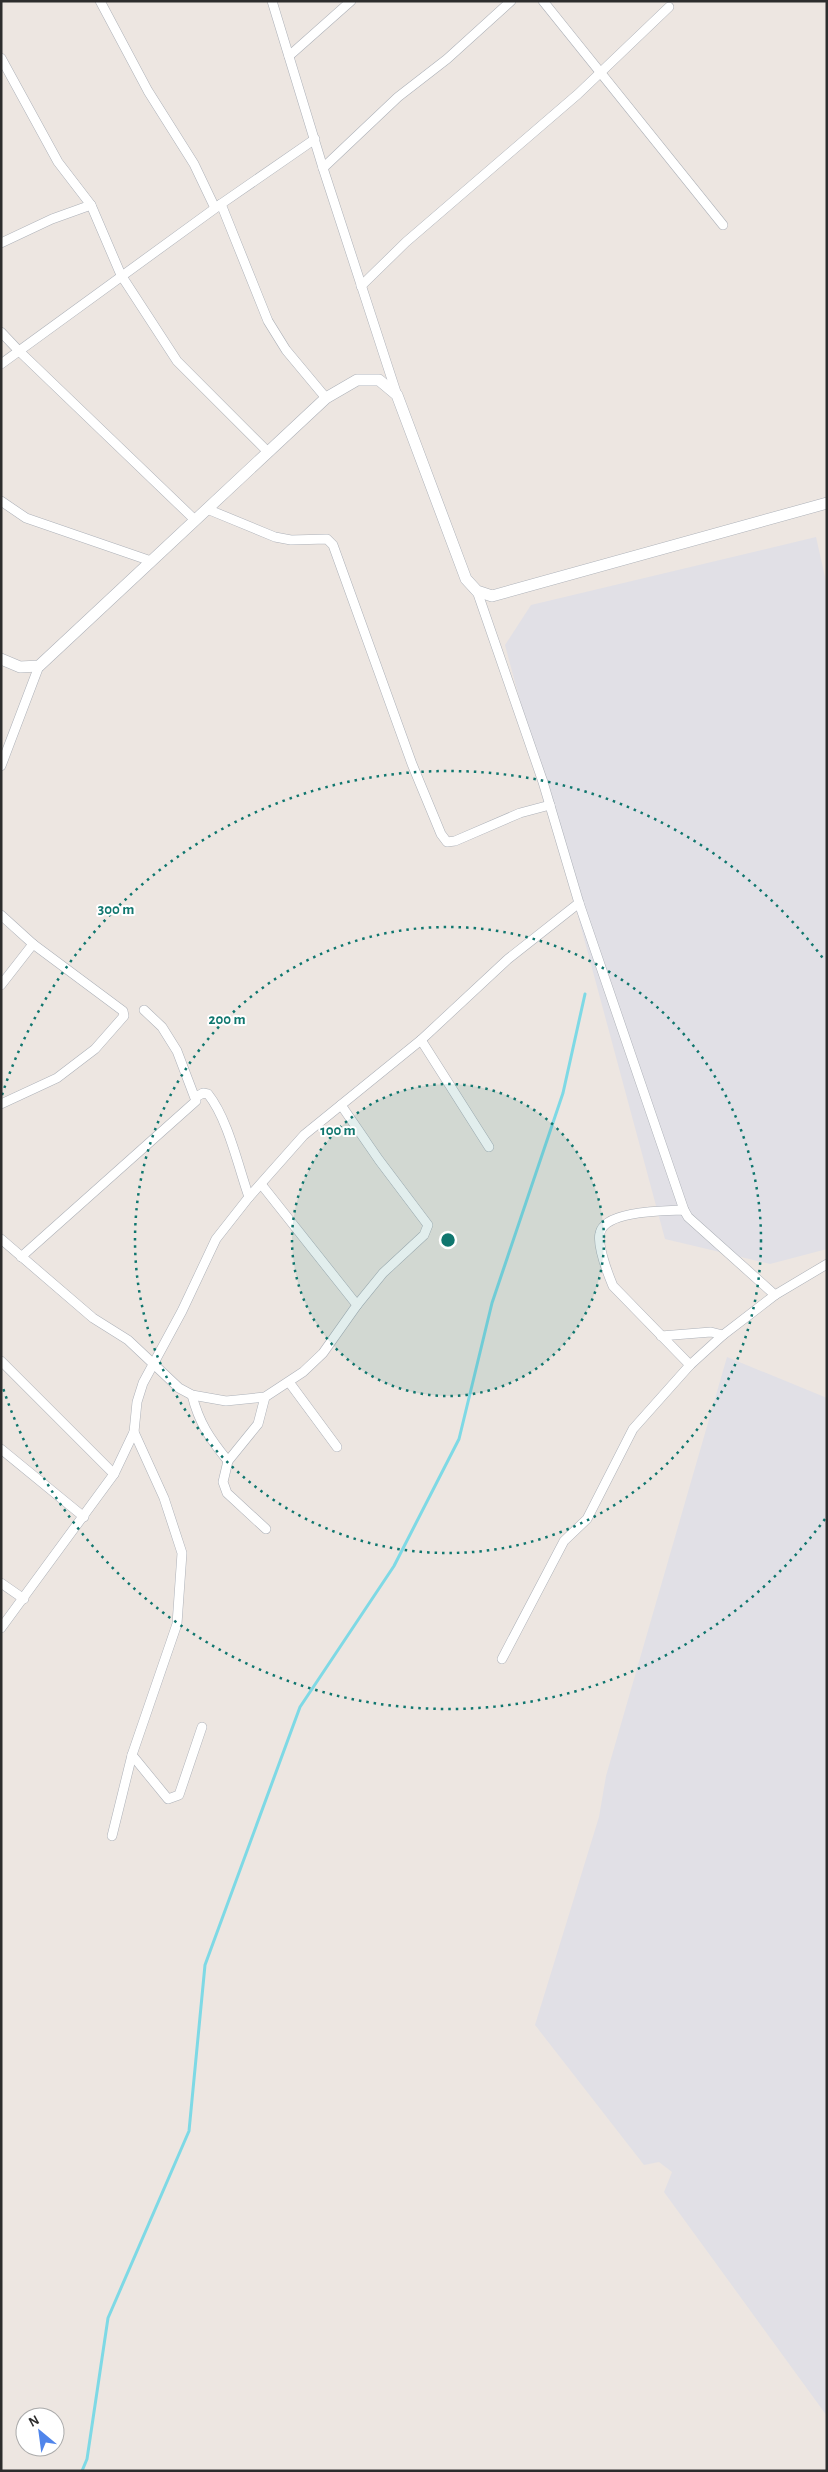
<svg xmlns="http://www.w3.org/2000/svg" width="828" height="2472" font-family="'Alegreya Sans',sans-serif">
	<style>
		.industrial { fill: #e1e0e6 }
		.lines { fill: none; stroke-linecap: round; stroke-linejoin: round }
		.stream { stroke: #7ed9e5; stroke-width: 3 }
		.minor-casing { stroke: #adb1b8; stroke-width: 10 }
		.tertiary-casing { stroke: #adb1b8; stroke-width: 12 }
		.minor { stroke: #fff; stroke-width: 9 }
		.tertiary { stroke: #fff; stroke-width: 11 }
		.ring { fill: none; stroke: #0f766e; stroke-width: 2.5; stroke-dasharray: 2.5 5 }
		.centre { fill: #0f766e; stroke: #fff; stroke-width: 2.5 }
		.ring-label { font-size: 15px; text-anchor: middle; font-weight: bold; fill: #0f766e; stroke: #fff; stroke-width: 4; stroke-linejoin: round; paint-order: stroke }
	</style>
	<rect width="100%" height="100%" fill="#ede6e1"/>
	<!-- industrial -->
	<g class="industrial">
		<path d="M816,537L827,586V1249L770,1264L665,1239L505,645L531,605Z"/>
		<path d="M727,1357L827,1398V2416L664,2192L672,2172L659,2162L644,2165L535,2025L599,1817L606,1776Z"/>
	</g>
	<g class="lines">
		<!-- stream -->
		<path class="stream" d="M82,2471L87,2459L108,2318L189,2131L205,1965L300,1707L394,1566L459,1439L492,1303L563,1093L585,994"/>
		<!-- minor casing -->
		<g class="minor-casing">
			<g id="minor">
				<path d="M100,1L148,91L194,164L215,208"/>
				<path d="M272,1L323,168L397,395"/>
				<path d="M543,1L723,225"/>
				<path d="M289,56L351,1"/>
				<path d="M1,58L58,162L91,205L121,275L177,361L268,452"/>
				<path d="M323,168L398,97L447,59L511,1"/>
				<path d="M221,204L268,321L286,350L326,398"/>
				<path d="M1,243L52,219L91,205"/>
				<path d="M361,286L406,242L578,94L669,7"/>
				<path d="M1,332L18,350L195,520"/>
				<path d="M1,364L221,204L315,139"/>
				<path d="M1,501L26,518L151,561"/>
				<path d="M207,509L275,537L291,540L327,539L333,545L412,764L441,834L447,842L455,841L520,813L550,805"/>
				<path d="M477,591L543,782L579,903L684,1210L688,1217L775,1295"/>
				<path d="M1,766L39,666"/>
				<path d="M1,915L33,944L123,1011L124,1016L95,1049L57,1078L1,1104"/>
				<path d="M1,985L33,944"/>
				<path d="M421,1040L489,1147"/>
				<path d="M196,1097L203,1093L208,1094C228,1119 238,1166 249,1197"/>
				<path d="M341,1105L379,1160L428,1225L424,1235L383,1273L357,1305"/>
				<path d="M684,1210C666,1211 605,1210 600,1233C597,1245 608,1274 613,1286L690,1365"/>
				<path d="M1,1239L93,1318L128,1340L179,1388L192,1395L226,1401L265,1397L303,1372L323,1353L357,1305L261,1184"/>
				<path d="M21,1257L196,1101L177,1051L162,1027L144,1010"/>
				<path d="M661,1336L711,1332L723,1335"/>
				<path d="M1,1361L114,1474"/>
				<path d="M289,1382L337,1447"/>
				<path d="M192,1395C199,1423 210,1439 228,1461"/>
				<path d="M265,1397L258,1424L228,1461L223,1482L227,1493L266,1529"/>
				<path d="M1,1449L84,1517"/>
				<path d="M1,1583L24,1599"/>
				<path d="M1,1628L114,1474L134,1432L137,1402L143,1383L182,1311L216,1239L249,1197L304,1135L421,1040L508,959L579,903"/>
				<path d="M502,1659L564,1541L587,1519L633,1429L690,1365L723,1335L775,1295L827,1264"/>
				<path d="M132,1755L168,1799L179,1795L202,1727"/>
				<path d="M112,1836L132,1755L177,1624L182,1553L164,1498L134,1432"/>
			</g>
		</g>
		<!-- tertiary casing -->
		<g class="tertiary-casing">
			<path id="tertiary" d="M1,659L20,667L39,666L326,398L357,380H379L397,395L466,579L477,591L492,596L827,503"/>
		</g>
		<!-- minor -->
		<use href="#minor" class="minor"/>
		<!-- tertiary -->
		<use href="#tertiary" class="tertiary"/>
	</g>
	<!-- distance rings -->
	<circle cx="448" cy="1240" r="156" fill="#0f766e" fill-opacity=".12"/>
	<g class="ring">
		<circle cx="448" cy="1240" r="156"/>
		<circle cx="448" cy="1240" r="313"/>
		<path d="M825 1519A469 469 0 0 1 2 1385M2 1095A469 469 0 0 1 825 961"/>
	</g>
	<circle cx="448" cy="1240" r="8" class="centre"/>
	<g class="ring-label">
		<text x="116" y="914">300 m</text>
		<text x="227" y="1024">200 m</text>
		<text x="338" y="1135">100 m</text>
	</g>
	<!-- border -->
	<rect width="828" height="2472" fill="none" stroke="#2d2d2d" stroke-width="5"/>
	<!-- north arrow -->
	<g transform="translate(40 2432) rotate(331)"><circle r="24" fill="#ffffff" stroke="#ababab"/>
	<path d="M0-4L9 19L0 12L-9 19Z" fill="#5085eb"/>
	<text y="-8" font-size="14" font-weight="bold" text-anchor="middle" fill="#2d2d2d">N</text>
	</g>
</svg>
